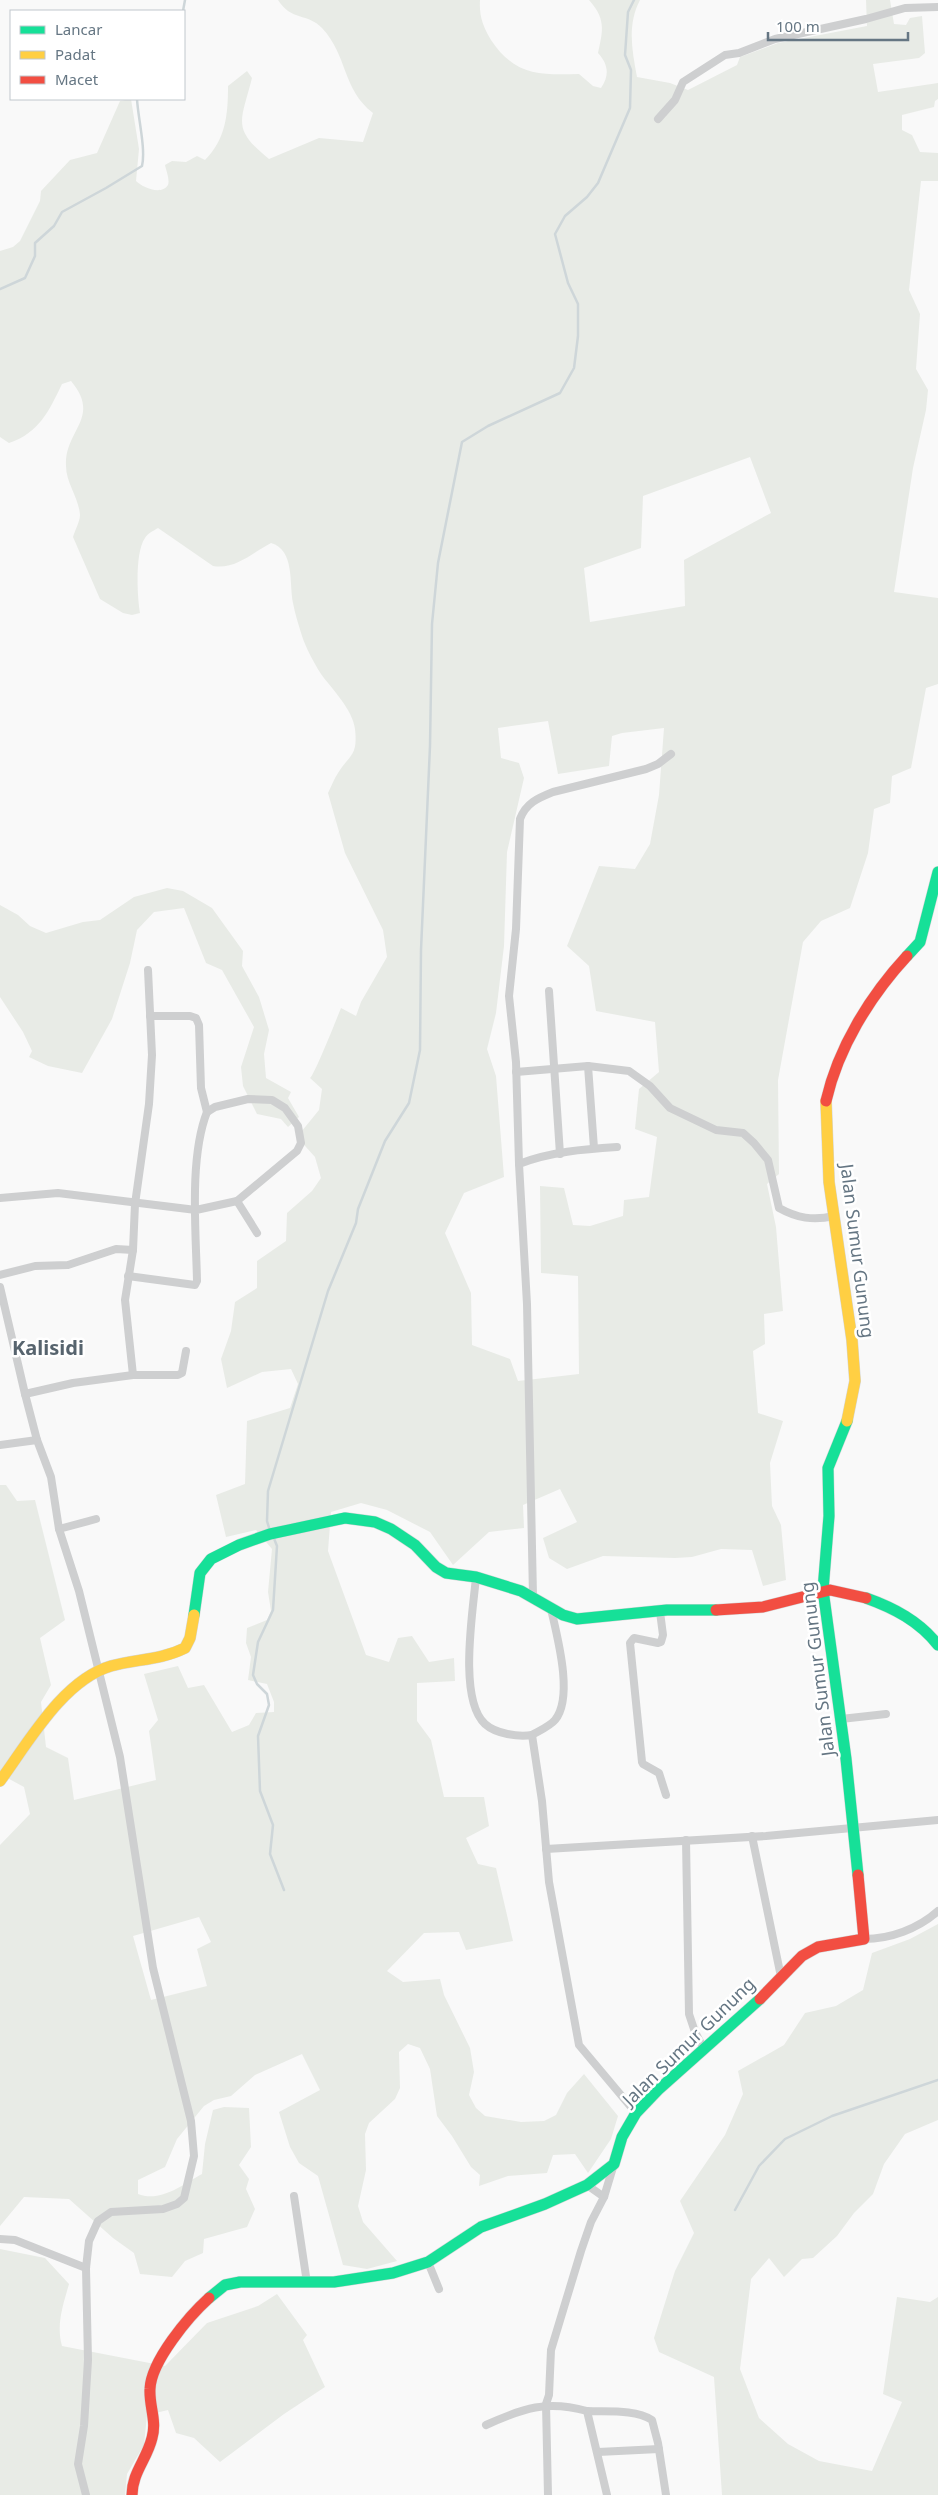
<svg xmlns="http://www.w3.org/2000/svg" width="938" height="2495" font-family="'Noto Sans',sans-serif">
	<style>
		.green { fill: #e8ebe6; fill-rule: evenodd }
		.lines { fill: none; stroke-linecap: round; stroke-linejoin: round }
		.stream { stroke: #ced6d9; stroke-width: 2.5 }
		.fast-casing { stroke: #d5d6d7; stroke-width: 12 }
		.slow-casing { stroke: #d5d6d7; stroke-width: 12 }
		.jam-casing { stroke: #d5d6d7; stroke-width: 12 }
		.street { stroke: #cecfd0; stroke-width: 8 }
		.fast { stroke: #16e098; stroke-width: 11 }
		.slow { stroke: #ffcf43; stroke-width: 11 }
		.jam { stroke: #f24e42; stroke-width: 11 }
		.labels { text-anchor: middle; stroke-width: 5; stroke-linejoin: round; paint-order: stroke }
		.street-label { font-size: 18px; fill: #657683; stroke: #fff }
		.quarter-label { font-size: 20px; font-weight: bold; fill: #57646e; stroke: #fff }
	</style>
	<rect width="100%" height="100%" fill="#f9f9f9"/>
	<!-- green -->
	<g class="green">
		<path d="M278,0H480C479,16 483,26 491,40C515,76 540,75 579,74L593,86L601,88C610,75 608,64 598,53C603,30 606,19 589,0H640C627,25 632,50 637,77L670,83L688,90L737,65L740,57L778,43L867,26L866,0H890L894,24L906,25L910,18L922,16L925,53L919,58L873,64L878,92L938,83V99L935,101L934,107L902,115V130L912,135L920,152L938,153V181H921L909,290L920,314L916,369L928,390L926,410L913,468L894,592L938,598V684L926,688L911,768L892,776L890,803L874,809L868,853L850,908L821,921L803,942L778,1080L779,1174L767,1184L776,1227L783,1311L764,1314L765,1344L753,1351L758,1413L783,1421L770,1463L772,1506L781,1525L786,1580L763,1586L752,1550L721,1549L692,1557L675,1558L603,1556L567,1569L549,1558L543,1538L577,1522L560,1489L523,1505L524,1528L489,1532L453,1565L430,1532L387,1510L361,1503L331,1512L328,1551L366,1655L389,1662L398,1638L412,1636L429,1662L454,1658L455,1681L417,1683V1721L431,1740L444,1797H484L489,1826L466,1838L478,1864L496,1868L513,1941L466,1950L459,1932L424,1933L387,1971L403,1982L440,1979L444,1995L470,2048L474,2072L469,2095L476,2108L485,2116L521,2122L544,2121L556,2115L567,2093L584,2074L618,2116L611,2139L588,2173L575,2154L553,2155L547,2173L508,2176L479,2186L480,2175L471,2167L452,2136L437,2116L430,2069L420,2048L408,2044L399,2052L400,2088L395,2099L369,2123L365,2134L366,2170L358,2206L363,2222L397,2261L367,2269L343,2265L318,2176L299,2163L290,2147L279,2112L320,2090L302,2054L255,2075L231,2096L214,2100L204,2106L177,2139L165,2167L138,2180V2194C160,2203 184,2184 202,2174L205,2144L213,2110L224,2107L249,2108L251,2147L239,2165L249,2179L246,2189L255,2209L247,2227L204,2239L203,2253L185,2261L172,2277L140,2274L134,2253L113,2238L69,2199L24,2197L0,2226V1845L30,1814L24,1787L0,1774V1485H6L17,1501L35,1500L65,1620L40,1638L51,1685L41,1702L46,1747L68,1758L74,1800L156,1780L149,1731L158,1720L144,1674L178,1666L188,1688L204,1685L232,1732L249,1725L256,1713L274,1712V1702L267,1684L248,1680L251,1657L246,1643L247,1628L267,1620L271,1611L268,1592L272,1549L256,1530L226,1537L216,1495L245,1484L247,1421L290,1408L298,1384L291,1369L262,1372L227,1388L221,1359L231,1331L235,1302L257,1288V1261L286,1241L287,1213L312,1191L321,1178L315,1157L297,1137L319,1110L322,1089L310,1078C314,1076 337,1018 341,1008L356,1016L361,1002L387,957L383,930L345,853L328,793C331,787 334,779 338,773C350,754 358,756 355,729C353,710 332,689 321,674C314,663 306,648 302,636C299,626 295,614 293,603C289,583 295,550 271,543C252,553 235,570 213,566L158,528C153,531 148,533 145,538C135,552 137,596 140,613L132,615L123,613L100,599L73,537C75,530 80,521 80,515C79,498 66,483 66,466C64,430 102,418 71,381L62,384C49,411 39,433 9,443L0,437V251L13,247L20,241L40,201L41,191L70,160L97,153L120,101L131,99L139,149L136,181C142,187 161,196 168,185C170,180 166,170 165,165L172,161L186,162L197,156L205,160C226,139 228,114 228,86L247,71L252,78C241,122 231,128 269,159L319,138L363,142L373,113C342,89 348,56 322,28C308,13 291,21 278,0ZM750,457L771,513L684,560L685,606L590,622L584,568L641,548L643,496ZM548,721L558,774L609,766L612,736L622,733L664,728L659,795L650,844L635,869L599,866L567,946L589,966L596,1011L655,1022L659,1072L639,1089L635,1129L657,1137L649,1197L624,1200L623,1216L590,1226L573,1225L564,1188L540,1186L541,1273L578,1276L579,1374L518,1381L510,1359L472,1345L471,1293L445,1233L464,1193L504,1177L496,1076L487,1049L496,1013L504,946L507,852L524,778L519,763L501,758L498,728ZM199,1917L211,1942L197,1949L207,1986L151,2000L133,1936Z"/>
		<path d="M167,888L183,891L212,908L243,951L242,966L259,997L269,1030L264,1054L266,1078L291,1092L288,1098L299,1117L288,1127L281,1119L257,1114L243,1086L241,1067L254,1027L222,970L206,963L184,908L154,912L137,930L130,963L112,1019L82,1073L48,1066L29,1057L32,1051L23,1032L0,997V905L18,915L30,926L46,933L83,922L100,920L134,897Z"/>
		<path d="M938,1924V2120L905,2134L884,2164L873,2194L854,2213L837,2236L813,2258L802,2259L784,2277L769,2258L751,2279L740,2369L759,2418L788,2444L819,2461L872,2471L902,2402L883,2394L897,2297L930,2302L938,2297V2495H722L714,2377L659,2352L654,2338L675,2271L694,2233L680,2201L725,2135L743,2094L738,2071L784,2045L805,2013L836,2006L863,1990L872,1953L910,1939Z"/>
		<path d="M0,2249L45,2258L69,2284C63,2305 56,2325 62,2346L165,2366L207,2323L258,2306L277,2294L307,2335L303,2340L325,2387L284,2414L220,2462L194,2438L176,2433L168,2410L147,2415L144,2445L127,2474L125,2495H0Z"/>
	</g>
	<g class="lines">
		<!-- stream -->
		<g class="stream">
			<path d="M183,11L185,0"/>
			<path d="M0,289L25,278L35,256V243L54,226L62,212L106,188L142,166C146,149 138,118 137,99"/>
			<path d="M270,1531L267,1521L268,1491L328,1291L356,1223L358,1209L385,1141L409,1103L420,1050L421,950L430,746L432,624L438,563L462,442L488,426L560,393L574,368L578,336V304L568,283L555,234L565,216L587,197L598,183L630,108L631,70L625,55L628,12L634,0"/>
			<path d="M273,1536L277,1546L273,1610L258,1642L253,1675L257,1684L267,1694L269,1705L258,1736L260,1791L273,1825L270,1854L284,1890"/>
			<path d="M735,2210L759,2166L785,2139L832,2116L938,2080"/>
		</g>
		<!-- fast casing -->
		<g class="fast-casing">
			<g id="fast">
				<path d="M907,956L920,942L938,872"/>
				<path d="M847,1421L828,1468L829,1516L823,1590L846,1759L858,1875"/>
				<path d="M866,1598C894,1608 919,1621 938,1645"/>
				<path d="M194,1615L200,1573L211,1559L239,1545L270,1534L345,1518L375,1522L391,1529L415,1545L436,1567L446,1573L476,1577L521,1591L563,1615L577,1619L667,1610H716"/>
				<path d="M209,2298L225,2285L240,2282H334L393,2273L428,2262L481,2227L545,2204L587,2185L614,2164L622,2137L636,2113L658,2090L760,1999"/>
			</g>
		</g>
		<!-- slow casing -->
		<g class="slow-casing">
			<g id="slow">
				<path d="M826,1101L829,1182L852,1340L855,1381L847,1421"/>
				<path d="M0,1781C28,1743 63,1680 111,1666C136,1659 161,1660 185,1648L190,1638L194,1615"/>
			</g>
		</g>
		<!-- jam casing -->
		<g class="jam-casing">
			<g id="jam">
				<path d="M826,1101C838,1048 870,996 907,956"/>
				<path d="M716,1610L763,1607L830,1590L866,1598"/>
				<path d="M760,1999L802,1956L818,1947L864,1939L858,1875"/>
				<path d="M132,2495C132,2473 147,2459 152,2438C157,2421 149,2406 150,2389C151,2361 189,2316 209,2298"/>
			</g>
		</g>
		<!-- street -->
		<g class="street">
			<path d="M658,119L675,100L683,82L725,55L739,53L775,39L866,19L905,8L938,7"/>
			<path d="M549,991L560,1154"/>
			<path d="M150,1016H190L196,1018L199,1025L201,1088L207,1112"/>
			<path d="M588,1066L594,1148"/>
			<path d="M516,1072L588,1066L629,1071L650,1086L670,1108L716,1130L743,1133L754,1143L768,1160L779,1208C797,1218 813,1221 834,1216"/>
			<path d="M519,1164L516,1062L509,996L516,929L520,819C526,803 538,798 553,792L646,769L658,764L671,754"/>
			<path d="M0,1198L58,1193L196,1210L237,1201L297,1151L301,1143L298,1126L285,1108L272,1100L248,1099L215,1107L207,1112C189,1158 196,1232 197,1281L195,1285L128,1276"/>
			<path d="M237,1201L257,1233"/>
			<path d="M0,1275L35,1266L68,1265L116,1249L133,1250"/>
			<path d="M0,1287L25,1394L37,1440L51,1477L59,1529L79,1591L120,1757L153,1968L191,2121L194,2156L184,2198L177,2204L163,2209L111,2212L98,2221L89,2241L86,2268L88,2360L84,2426L78,2464L86,2495"/>
			<path d="M133,1375L125,1300L133,1250L135,1204L149,1104L152,1055L148,970"/>
			<path d="M25,1394L73,1383L133,1375H178L182,1373L186,1351"/>
			<path d="M0,1445L37,1440"/>
			<path d="M59,1529L96,1519"/>
			<path d="M476,1577C473,1611 458,1699 485,1724C496,1734 518,1737 532,1735L542,1801L549,1882L579,2045L636,2113"/>
			<path d="M533,1596L527,1304L519,1164C549,1152 585,1149 617,1147"/>
			<path d="M660,1612L663,1635L661,1642L658,1643L634,1638L630,1643L642,1762L643,1764L659,1773L666,1795"/>
			<path d="M841,1719L886,1714"/>
			<path d="M532,1735C539,1731 550,1726 555,1720C574,1697 557,1636 551,1609"/>
			<path d="M752,1836L781,1977"/>
			<path d="M686,1840L689,2014L695,2032L704,2049"/>
			<path d="M546,1849L766,1836L938,1820"/>
			<path d="M864,1939C890,1939 918,1929 938,1911"/>
			<path d="M587,2185L604,2197"/>
			<path d="M294,2196L307,2283"/>
			<path d="M0,2239L15,2240L86,2268"/>
			<path d="M428,2262L439,2289"/>
			<path d="M587,2411C607,2412 635,2409 652,2420L658,2443L666,2495"/>
			<path d="M486,2425C523,2408 547,2400 587,2411L607,2495"/>
			<path d="M598,2452L659,2449"/>
			<path d="M548,2495L546,2404L549,2395L551,2350L581,2251L591,2222L604,2197L614,2164"/>
		</g>
		<!-- fast -->
		<use href="#fast" class="fast"/>
		<!-- slow -->
		<use href="#slow" class="slow"/>
		<!-- jam -->
		<use href="#jam" class="jam"/>
	</g>
	<g class="labels">
		<!-- street labels -->
		<g class="street-label">
			<text transform="translate(857 1251) rotate(83)" y="6">Jalan Sumur Gunung</text>
			<text transform="translate(818 1669) rotate(-97)" y="6">Jalan Sumur Gunung</text>
			<text transform="translate(689 2042) rotate(-44)" y="6">Jalan Sumur Gunung</text>
		</g>
		<!-- quarter labels -->
		<g class="quarter-label">
			<text x="48" y="1355">Kalisidi</text>
		</g>
	</g>
	<!-- legend -->
	<rect x="10" y="10" width="175" height="90" fill="#ffffff" stroke="#c1c8cd"/>
	<rect x="20" y="26" width="25" height="8" fill="#16e098" stroke="#c1c8cd"/>
	<text x="55" y="35" font-size="15" fill="#657683">Lancar</text>
	<rect x="20" y="51" width="25" height="8" fill="#ffcf43" stroke="#c1c8cd"/>
	<text x="55" y="60" font-size="15" fill="#657683">Padat</text>
	<rect x="20" y="76" width="25" height="8" fill="#f24e42" stroke="#c1c8cd"/>
	<text x="55" y="85" font-size="15" fill="#657683">Macet</text>
	<!-- scale -->
	<path d="M768 32v8h140v-8" fill="none" stroke="#657683" stroke-width="2.5"/>
	<text x="776" y="32" font-size="15" fill="#657683" stroke="#ffffff" stroke-width="4" paint-order="stroke">100 m</text>
</svg>
